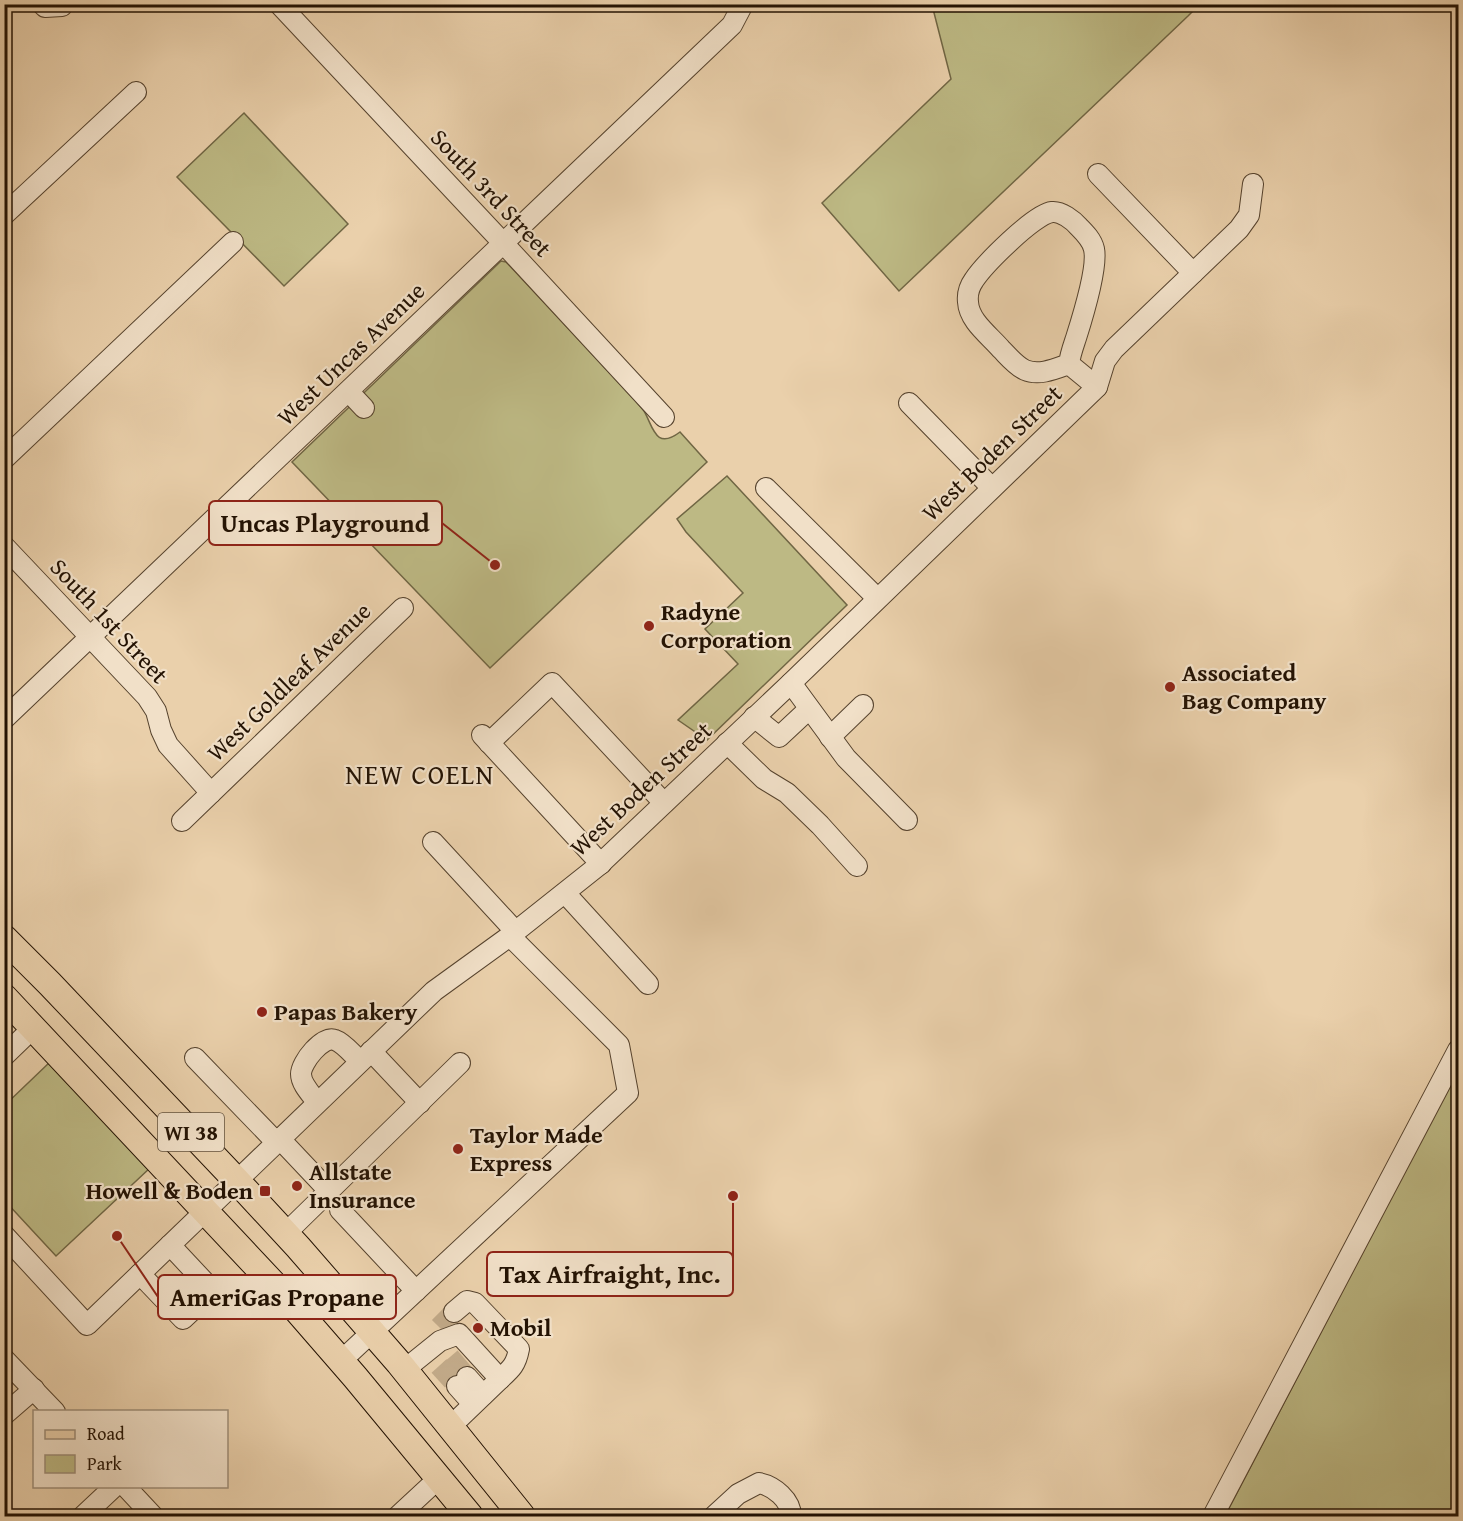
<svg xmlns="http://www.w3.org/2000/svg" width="1463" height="1521" font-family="'Gentium Book Plus',serif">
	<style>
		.green { fill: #bdb984; stroke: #706644; stroke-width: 1.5 }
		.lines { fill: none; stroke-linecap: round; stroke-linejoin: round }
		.minor-tunnel { stroke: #c2aa89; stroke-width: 20; stroke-dasharray: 20 10; stroke-linecap: butt }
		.minor-casing { stroke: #55422d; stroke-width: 22 }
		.major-casing { stroke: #231203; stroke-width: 28 }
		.minor { stroke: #f1e0c8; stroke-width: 20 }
		.major { stroke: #ead0ab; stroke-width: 26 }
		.poi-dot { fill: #8f2418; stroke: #f1e0c8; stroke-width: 2 }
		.labels { text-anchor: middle; stroke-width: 4.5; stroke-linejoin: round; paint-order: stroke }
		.shield { fill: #f1e0c8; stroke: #61503e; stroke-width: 1.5 }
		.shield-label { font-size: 22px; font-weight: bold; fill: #231203 }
		.street-label { font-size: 24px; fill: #231203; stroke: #f1e0c8 }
		.poi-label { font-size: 24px; font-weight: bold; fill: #231203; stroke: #f1e0c8; text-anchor: start }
		.quarter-label { font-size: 27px; letter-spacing: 1.5px; fill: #231203; stroke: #f1e0c8 }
		.leader { fill: none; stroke: #8f2418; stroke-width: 2 }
		.callout-dot { fill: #8f2418; stroke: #f1e0c8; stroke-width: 2 }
		.callout { fill: #f1e0c8; stroke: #8f2418; stroke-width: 2 }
		.callout-label { font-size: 26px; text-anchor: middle; font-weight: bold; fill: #231203 }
	</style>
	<rect width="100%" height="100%" fill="#ead0ab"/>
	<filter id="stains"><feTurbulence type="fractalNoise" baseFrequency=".00333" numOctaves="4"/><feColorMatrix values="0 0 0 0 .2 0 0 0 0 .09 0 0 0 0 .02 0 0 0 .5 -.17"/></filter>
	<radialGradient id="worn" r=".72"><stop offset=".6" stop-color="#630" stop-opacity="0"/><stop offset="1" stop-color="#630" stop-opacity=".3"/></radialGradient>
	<!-- green -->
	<g class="green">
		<path d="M932,5H1199L1188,16L899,291L822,203L951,79Z"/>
		<path d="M244,113L348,224L284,286L177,177Z"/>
		<path d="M501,261L506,262L509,265L635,400C638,404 641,407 644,411C653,426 655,451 680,432L707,462L490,668L292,462Z"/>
		<path d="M727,476L847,605L707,740L678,720L738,664L705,629L743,593L686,532L677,519Z"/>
		<path d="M51,1061L151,1167L56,1256L5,1201V1105Z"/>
		<path d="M1458,1069V1516H1225Z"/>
	</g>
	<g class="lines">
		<!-- minor-tunnel -->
		<g class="minor-tunnel">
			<path d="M439,1327L454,1312"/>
			<path d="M450,1357L467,1377"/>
			<path d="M439,1366L457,1386"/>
		</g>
		<!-- minor casing -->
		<g class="minor-casing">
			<g id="minor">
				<path d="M42,4L45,7L62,6"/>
				<path d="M279,4L504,244L664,417"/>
				<path d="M1098,174L1193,273"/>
				<path d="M4,215L136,92"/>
				<path d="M1069,364C1055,369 1039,376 1025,370C1016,366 1008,356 1001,349C989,335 969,321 968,302C967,293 969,287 974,280C984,265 1034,214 1052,212C1061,211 1073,220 1079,227C1085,233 1092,240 1094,249C1098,267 1082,319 1076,338C1073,347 1070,355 1069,364L1097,387"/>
				<path d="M349,392L364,408"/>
				<path d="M909,403L992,488"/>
				<path d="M4,459L233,242"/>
				<path d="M766,488L877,598"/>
				<path d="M4,546L147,697L156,711L161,730L168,745L211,793"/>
				<path d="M791,683L846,758L907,820"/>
				<path d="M754,717L779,737L809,709"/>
				<path d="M4,719L732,25L743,4"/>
				<path d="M482,735L601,864"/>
				<path d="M830,737L863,705"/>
				<path d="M489,743L552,683L664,803"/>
				<path d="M727,743L764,779L787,793L820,825L857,866"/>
				<path d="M182,821L403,608"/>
				<path d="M433,842L516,932"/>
				<path d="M565,893L648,984"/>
				<path d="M371,1051L420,1103"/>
				<path d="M4,1056L34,1027"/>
				<path d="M195,1058L276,1142"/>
				<path d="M317,1102C311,1094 301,1084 301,1074C301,1062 323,1035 335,1040C344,1043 353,1055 360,1061"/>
				<path d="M279,1138L329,1191"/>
				<path d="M340,1210L416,1291"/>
				<path d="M286,1233L460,1063"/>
				<path d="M4,1235L87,1325L434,991L510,936L598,866L791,683L1097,387L1105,361L1114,349L1239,229L1249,215L1253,184"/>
				<path d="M140,1274L183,1319L213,1291L170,1245"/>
				<path d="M454,1312L467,1301L475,1303L519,1349C516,1365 511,1369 500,1379"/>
				<path d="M4,1359L55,1412"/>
				<path d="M341,1361L628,1093L619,1045L510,936"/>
				<path d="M404,1370L440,1341L459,1334L500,1379L450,1427"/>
				<path d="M467,1377L483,1395"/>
				<path d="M457,1386L473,1404"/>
				<path d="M4,1415L34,1389"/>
				<path d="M125,1486L153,1516"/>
				<path d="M83,1516L115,1486"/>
				<path d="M398,1516L439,1478"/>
				<path d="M714,1516L738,1494L759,1483C774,1486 791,1500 791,1516"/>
				<path d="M1213,1516L1458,1050"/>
			</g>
		</g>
		<!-- major casing -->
		<g class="major-casing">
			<g id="major">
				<path d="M4,938L50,984L237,1181L298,1247L399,1363L522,1516"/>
				<path d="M4,997L282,1293L355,1377L470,1516"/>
			</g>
		</g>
		<!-- minor -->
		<use href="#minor" class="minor"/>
		<!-- major -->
		<use href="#major" class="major"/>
	</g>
	<!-- markers -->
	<g class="poi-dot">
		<circle cx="649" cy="626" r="6"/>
		<circle cx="1170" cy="687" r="6"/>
		<circle cx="262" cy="1012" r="6"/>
		<circle cx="458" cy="1149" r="6"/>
		<circle cx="297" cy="1186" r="6"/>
		<rect x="259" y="1185" width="12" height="12" rx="3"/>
		<circle cx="478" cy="1328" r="6"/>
	</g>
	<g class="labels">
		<!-- shield labels -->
		<rect class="shield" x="158" y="1113" width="66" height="38" rx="4.5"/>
		<g class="shield-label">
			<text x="191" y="1140">WI 38</text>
		</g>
		<!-- street labels -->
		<g class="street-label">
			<text transform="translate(491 193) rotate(47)" y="8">South 3rd Street</text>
			<text transform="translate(351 354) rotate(-44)" y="8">West Uncas Avenue</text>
			<text transform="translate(992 453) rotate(-44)" y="8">West Boden Street</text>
			<text transform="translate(109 621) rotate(47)" y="8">South 1st Street</text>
			<text transform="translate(289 682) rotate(-44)" y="8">West Goldleaf Avenue</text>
			<text transform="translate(641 789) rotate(-43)" y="8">West Boden Street</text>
		</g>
		<!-- poi labels -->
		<g class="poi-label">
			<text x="661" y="620">Radyne<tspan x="661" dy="28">Corporation</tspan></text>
			<text x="1182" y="681">Associated<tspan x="1182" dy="28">Bag Company</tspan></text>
			<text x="274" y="1020">Papas Bakery</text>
			<text x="470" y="1143">Taylor Made<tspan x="470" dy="28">Express</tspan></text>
			<text x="309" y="1180">Allstate<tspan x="309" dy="28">Insurance</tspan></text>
			<text x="253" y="1199" text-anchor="end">Howell &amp; Boden</text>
			<text x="490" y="1336">Mobil</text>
		</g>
		<!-- quarter labels -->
		<g class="quarter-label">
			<text x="420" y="784">NEW COELN</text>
		</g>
	</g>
	<!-- callouts -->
	<path class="leader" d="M495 565L442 523M733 1196L733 1274M117 1236L158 1297"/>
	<g class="callout-dot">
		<circle cx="495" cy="565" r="6"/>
		<circle cx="733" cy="1196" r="6"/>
		<circle cx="117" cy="1236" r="6"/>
	</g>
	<g class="callout">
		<rect x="209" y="501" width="233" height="44" rx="6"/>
		<rect x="487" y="1252" width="246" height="44" rx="6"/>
		<rect x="158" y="1275" width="238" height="44" rx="6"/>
	</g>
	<g class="callout-label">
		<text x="325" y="532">Uncas Playground</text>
		<text x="610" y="1283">Tax Airfraight, Inc.</text>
		<text x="277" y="1306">AmeriGas Propane</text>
	</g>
	<!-- margin -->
	<rect width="1463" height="1521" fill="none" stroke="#ead0ab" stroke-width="24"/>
	<rect x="6" y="6" width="1451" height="1509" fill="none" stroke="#231203" stroke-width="3"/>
	<rect x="12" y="12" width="1439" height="1497" fill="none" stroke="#231203" stroke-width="1.5"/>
	<!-- legend -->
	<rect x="33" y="1410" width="195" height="78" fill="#f1e0c8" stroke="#9f8e79" stroke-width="1.5"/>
	<rect x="45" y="1430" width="30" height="9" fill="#ead0ab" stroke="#9f8e79" stroke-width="1.5"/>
	<text x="87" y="1440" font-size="18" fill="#231203">Road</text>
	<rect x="45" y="1455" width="30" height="18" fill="#bdb984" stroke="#9f8e79" stroke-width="1.5"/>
	<text x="87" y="1470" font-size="18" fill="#231203">Park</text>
	<rect width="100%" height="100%" filter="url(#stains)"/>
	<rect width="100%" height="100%" fill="url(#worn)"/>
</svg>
